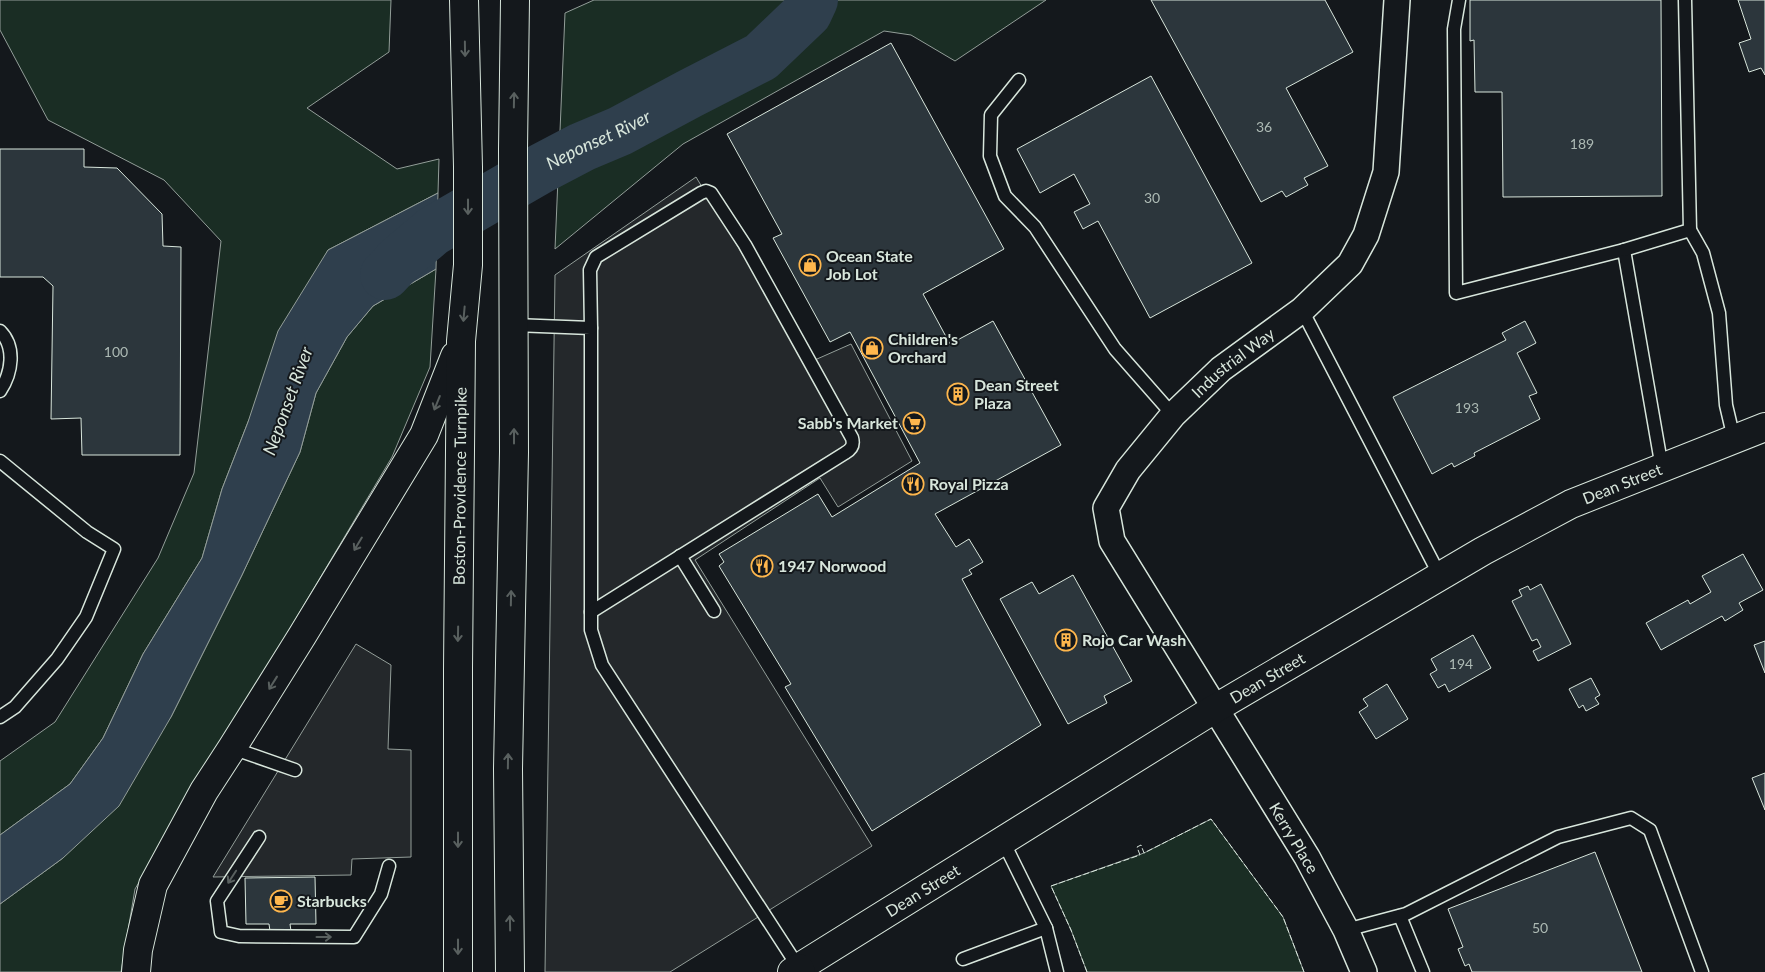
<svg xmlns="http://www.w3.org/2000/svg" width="1765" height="972" font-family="Lato,sans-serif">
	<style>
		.green { fill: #1a2d24; stroke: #939e99 }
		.parking { fill: #24282b; stroke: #939e99 }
		.water { fill: #2f3f4d; stroke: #939e99 }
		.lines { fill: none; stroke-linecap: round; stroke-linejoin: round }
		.river { stroke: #2f3f4d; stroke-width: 50 }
		.building { fill: #2c363c; stroke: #d8e6dc }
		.lane-casing { stroke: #d8e6dc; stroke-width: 15 }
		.street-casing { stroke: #d8e6dc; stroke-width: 28 }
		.secondary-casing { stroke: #d8e6dc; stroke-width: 30 }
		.primary-casing { stroke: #d8e6dc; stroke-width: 30 }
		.lane { stroke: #14181c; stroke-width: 12 }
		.street { stroke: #14181c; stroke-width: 25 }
		.secondary { stroke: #14181c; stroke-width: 28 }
		.primary { stroke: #14181c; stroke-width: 28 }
		.fence { stroke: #d8e6dc; stroke-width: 1; stroke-dasharray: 6 2.5; stroke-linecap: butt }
		.oneway { stroke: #59605f }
		.labels { text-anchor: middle; stroke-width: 4; stroke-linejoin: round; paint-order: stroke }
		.number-label { font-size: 14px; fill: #adbab4 }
		.poi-label { font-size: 16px; font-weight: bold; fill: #d8e6dc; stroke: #14181c; text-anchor: start }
		.street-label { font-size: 16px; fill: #d8e6dc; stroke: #14181c }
		.water-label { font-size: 18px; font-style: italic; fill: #d8e6dc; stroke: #14181c }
	</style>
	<rect width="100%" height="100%" fill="#14181c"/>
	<!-- green -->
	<g class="green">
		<path d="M0,0H391L389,52L307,108L397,169L439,159L438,193L328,250L248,422L222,489L202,558L143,654L103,738L70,784L0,835V761L55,722L158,558L194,473L221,241L164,180L48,120L0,30Z"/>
		<path d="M594,0H1046L955,61L911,35L884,31L683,144L555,249L565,13Z"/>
		<path d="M436,269L430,367L392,457L135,889L121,972H0V904L63,858L171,717L242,575L300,452L316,393L347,337L373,306Z"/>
		<path d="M1211,819L1283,917L1304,972H1087L1071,930L1051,886L1144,853Z"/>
	</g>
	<!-- parking -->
	<g class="parking">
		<path d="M696,177L808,363L851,344L912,461L838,507L820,478L695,560L872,846L670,972H545L555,275Z"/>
		<path d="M356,644L391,665L388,749L411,750V857L352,859L351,875L213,877Z"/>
	</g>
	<!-- water -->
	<path class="water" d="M438,193L436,269L373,306L347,337L316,393L300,452L242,575L171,717L119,806L63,858L0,904V835L70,784L103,738L143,654L202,558L222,489L248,422L278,331L328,250Z"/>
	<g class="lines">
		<!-- river -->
		<path class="river" id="s1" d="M385,275L401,258L433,231L542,168L582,147L620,131L689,94L761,57L807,13L813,0"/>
	</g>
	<!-- building -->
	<g class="building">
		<path d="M1151,0H1325L1353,52L1286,88L1328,166L1304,178L1308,185L1286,197L1282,191L1261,202Z"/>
		<path d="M1470,0H1661L1662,196L1503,197L1502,92H1475L1474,40L1470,41Z"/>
		<path d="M1738,0H1765V75L1761,68L1749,72L1739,43L1751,39Z"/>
		<path d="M891,43L1004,249L923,294L950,344L993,321L1061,445L935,514L956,547L969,539L983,562L969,570L972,574L962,579L1041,725L872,831L785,687L791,684L719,566L724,562L719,554L818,494L832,517L920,463L850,332L830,342L773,238L782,234L727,134Z"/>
		<path d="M1151,76L1252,263L1150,318L1098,221L1083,229L1074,212L1090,204L1074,174L1040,193L1017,149Z"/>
		<path d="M0,149H84V167L117,168L162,214L163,246L181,247L180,455H82L81,418L51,419L53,286L43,277H0Z"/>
		<path d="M1525,321L1536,343L1517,353L1537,393L1529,396L1540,419L1474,453L1475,456L1454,467L1452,463L1432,474L1393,397L1506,340L1502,333Z"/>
		<path d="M1743,554L1763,590L1739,603L1743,610L1725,621L1722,616L1661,650L1646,623L1688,600L1690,604L1711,592L1702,576Z"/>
		<path d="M1073,575L1132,681L1104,696L1107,703L1068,724L1000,599L1032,582L1039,594Z"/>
		<path d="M1541,584L1571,644L1538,661L1533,651L1541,647L1537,639L1532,641L1512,601L1522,596L1519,590L1528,586L1530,590Z"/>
		<path d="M1473,635L1491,668L1449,692L1445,684L1438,688L1430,674L1437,670L1431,659Z"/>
		<path d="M1765,641V673L1754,645Z"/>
		<path d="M1591,678L1600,695L1595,698L1599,704L1586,711L1583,705L1579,708L1569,689Z"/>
		<path d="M1387,684L1408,719L1376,739L1359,712L1368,706L1363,699Z"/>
		<path d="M1765,773V810L1752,778Z"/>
		<path d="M1595,852L1642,972H1472L1469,964L1465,966L1458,949L1463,947L1448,909Z"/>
		<path d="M315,877L316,924H290L291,931H270L269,924H246L245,878Z"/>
	</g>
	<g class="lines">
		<!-- lane casing -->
		<g class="lane-casing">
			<g id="lane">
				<path d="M1459,0L1454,29L1456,293L1624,250L1662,468"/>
				<path d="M1019,80L991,115L990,156L1005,196L1035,227L1115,349L1173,415"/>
				<path d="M1690,230L1703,253L1719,313L1726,405L1734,439"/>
				<path d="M1624,250L1690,230L1685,0"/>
				<path d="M1302,310L1440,576"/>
				<path d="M514,325L591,328V630L602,665L799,968"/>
				<path d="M591,328L590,270L596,257L701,193L706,191L711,193L745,245L852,438C854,445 852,449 845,453L591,612"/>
				<path d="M0,331C16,347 12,373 0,391"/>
				<path d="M0,461L87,532L114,549L86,617L57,659L15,707L0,717"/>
				<path d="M680,556L714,611"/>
				<path d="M232,748L295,770"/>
				<path d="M259,837L217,901L221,932L239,936L354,937L381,894L389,866"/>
				<path d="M1003,841L1046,928L1057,972"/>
				<path d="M1400,916L1423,972"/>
				<path d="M1346,930L1406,914L1558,837L1631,818L1650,830L1702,972"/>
				<path d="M963,959L1046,928"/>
			</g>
		</g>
		<!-- street casing -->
		<g class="street-casing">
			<g id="street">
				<path id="s2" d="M1364,972L1346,930L1307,857L1112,541L1106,508L1128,470L1173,415L1221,369L1302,310L1350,264L1366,235L1386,172L1397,0"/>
			</g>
		</g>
		<!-- secondary casing -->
		<g class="secondary-casing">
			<g id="secondary">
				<path id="s3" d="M792,972L1216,708L1483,551L1571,504L1765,427"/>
			</g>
		</g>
		<!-- primary casing -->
		<g class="primary-casing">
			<g id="primary">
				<path d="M799,968L801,972"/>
				<path d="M136,972L138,950L153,885L204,791L232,748L302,636L424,435L455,356"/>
				<path id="s4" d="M458,972V669L461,341L468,265V167L464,0"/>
				<path d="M510,972L508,769L514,452L513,149L515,0"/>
			</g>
		</g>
		<!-- lane -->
		<use href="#lane" class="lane"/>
		<!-- street -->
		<use href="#street" class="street"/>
		<!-- secondary -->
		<use href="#secondary" class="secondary"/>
		<!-- primary -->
		<use href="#primary" class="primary"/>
		<!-- fence -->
		<path class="fence" d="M1087,972L1071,930L1051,886L1140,855L1137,847L1141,845L1144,853L1211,819L1283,917L1304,972"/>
	</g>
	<!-- one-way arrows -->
	<defs><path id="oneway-shaft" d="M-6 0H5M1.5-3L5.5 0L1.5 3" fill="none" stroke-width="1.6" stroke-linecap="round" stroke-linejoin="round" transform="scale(1.25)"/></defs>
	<g class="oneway">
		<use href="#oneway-shaft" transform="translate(465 49) rotate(89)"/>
		<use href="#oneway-shaft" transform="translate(514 100) rotate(-89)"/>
		<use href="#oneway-shaft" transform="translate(468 207) rotate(90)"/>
		<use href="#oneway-shaft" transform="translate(464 314) rotate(95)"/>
		<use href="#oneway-shaft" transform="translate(437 403) rotate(112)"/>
		<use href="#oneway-shaft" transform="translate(514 436) rotate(-90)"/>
		<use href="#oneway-shaft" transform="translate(358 544) rotate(121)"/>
		<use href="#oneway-shaft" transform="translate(511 598) rotate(-89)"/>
		<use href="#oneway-shaft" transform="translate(458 634) rotate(91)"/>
		<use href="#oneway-shaft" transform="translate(273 683) rotate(122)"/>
		<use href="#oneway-shaft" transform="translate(508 761) rotate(-89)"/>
		<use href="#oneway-shaft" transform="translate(458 840) rotate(90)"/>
		<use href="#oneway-shaft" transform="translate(232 877) rotate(123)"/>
		<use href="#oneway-shaft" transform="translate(510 923) rotate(-91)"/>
		<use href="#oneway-shaft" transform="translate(324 937)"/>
		<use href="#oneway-shaft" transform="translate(458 947) rotate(90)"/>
	</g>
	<!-- icons -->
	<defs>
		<g id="shop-ring" transform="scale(1.125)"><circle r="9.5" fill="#14181c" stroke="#ffb74d" stroke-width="1.5"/><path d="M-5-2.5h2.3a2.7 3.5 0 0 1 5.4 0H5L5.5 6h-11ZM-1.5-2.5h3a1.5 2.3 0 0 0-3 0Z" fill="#ffb74d"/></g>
		<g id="building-ring" transform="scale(1.125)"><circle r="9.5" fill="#14181c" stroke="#ffb74d" stroke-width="1.5"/><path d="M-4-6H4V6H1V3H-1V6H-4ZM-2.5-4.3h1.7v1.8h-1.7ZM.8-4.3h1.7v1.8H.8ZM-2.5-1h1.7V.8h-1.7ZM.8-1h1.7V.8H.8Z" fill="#ffb74d"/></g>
		<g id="supermarket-ring" transform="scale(1.125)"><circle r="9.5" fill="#14181c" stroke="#ffb74d" stroke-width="1.5"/><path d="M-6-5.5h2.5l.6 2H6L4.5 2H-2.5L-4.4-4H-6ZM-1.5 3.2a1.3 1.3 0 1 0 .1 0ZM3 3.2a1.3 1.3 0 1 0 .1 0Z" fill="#ffb74d"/></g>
		<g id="restaurant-ring" transform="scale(1.125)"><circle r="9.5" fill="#14181c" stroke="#ffb74d" stroke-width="1.5"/><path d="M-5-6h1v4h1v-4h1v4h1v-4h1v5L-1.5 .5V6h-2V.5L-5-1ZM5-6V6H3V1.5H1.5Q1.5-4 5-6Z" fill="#ffb74d"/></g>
		<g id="cafe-ring" transform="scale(1.125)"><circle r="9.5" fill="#14181c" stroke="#ffb74d" stroke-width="1.5"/><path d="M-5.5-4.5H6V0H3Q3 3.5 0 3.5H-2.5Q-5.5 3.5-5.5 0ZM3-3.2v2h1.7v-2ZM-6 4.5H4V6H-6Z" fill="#ffb74d"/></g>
	</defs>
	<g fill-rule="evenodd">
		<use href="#shop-ring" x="810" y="265"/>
		<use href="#shop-ring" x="872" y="348"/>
		<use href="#building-ring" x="958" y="394"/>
		<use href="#supermarket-ring" x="914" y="423"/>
		<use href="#restaurant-ring" x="913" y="484"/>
		<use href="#restaurant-ring" x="762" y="566"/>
		<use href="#building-ring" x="1066" y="640"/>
		<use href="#cafe-ring" x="281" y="901"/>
	</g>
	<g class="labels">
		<!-- number labels -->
		<g class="number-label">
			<text x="1264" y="132">36</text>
			<text x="1582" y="149">189</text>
			<text x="1152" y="203">30</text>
			<text x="116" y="357">100</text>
			<text x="1467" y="413">193</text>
			<text x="1461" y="669">194</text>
			<text x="1540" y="933">50</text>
		</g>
		<!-- poi labels -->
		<g class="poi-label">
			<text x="826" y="262">Ocean State<tspan x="826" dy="18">Job Lot</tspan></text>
			<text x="888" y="345">Children's<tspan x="888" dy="18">Orchard</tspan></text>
			<text x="974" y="391">Dean Street<tspan x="974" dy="18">Plaza</tspan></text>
			<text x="898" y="429" text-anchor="end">Sabb's Market</text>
			<text x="929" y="490">Royal Pizza</text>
			<text x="778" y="572">1947 Norwood</text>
			<text x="1082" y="646">Rojo Car Wash</text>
			<text x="297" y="907">Starbucks</text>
		</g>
		<!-- street labels -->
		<g class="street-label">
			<text dy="6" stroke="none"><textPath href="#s2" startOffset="728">Industrial Way</textPath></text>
			<text dy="6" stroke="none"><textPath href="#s3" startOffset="964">Dean Street</textPath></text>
			<text dy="6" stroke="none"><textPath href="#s4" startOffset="486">Boston-Providence Turnpike</textPath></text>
			<text dy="6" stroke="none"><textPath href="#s3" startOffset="559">Dean Street</textPath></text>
			<text transform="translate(1294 838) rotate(59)" y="6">Kerry Place</text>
			<text dy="6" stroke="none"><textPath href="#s3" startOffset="154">Dean Street</textPath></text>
		</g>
		<!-- water labels -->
		<g class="water-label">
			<text dy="6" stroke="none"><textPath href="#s1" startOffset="254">Neponset River</textPath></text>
			<text transform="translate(288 401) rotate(-70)" y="6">Neponset River</text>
		</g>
	</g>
</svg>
